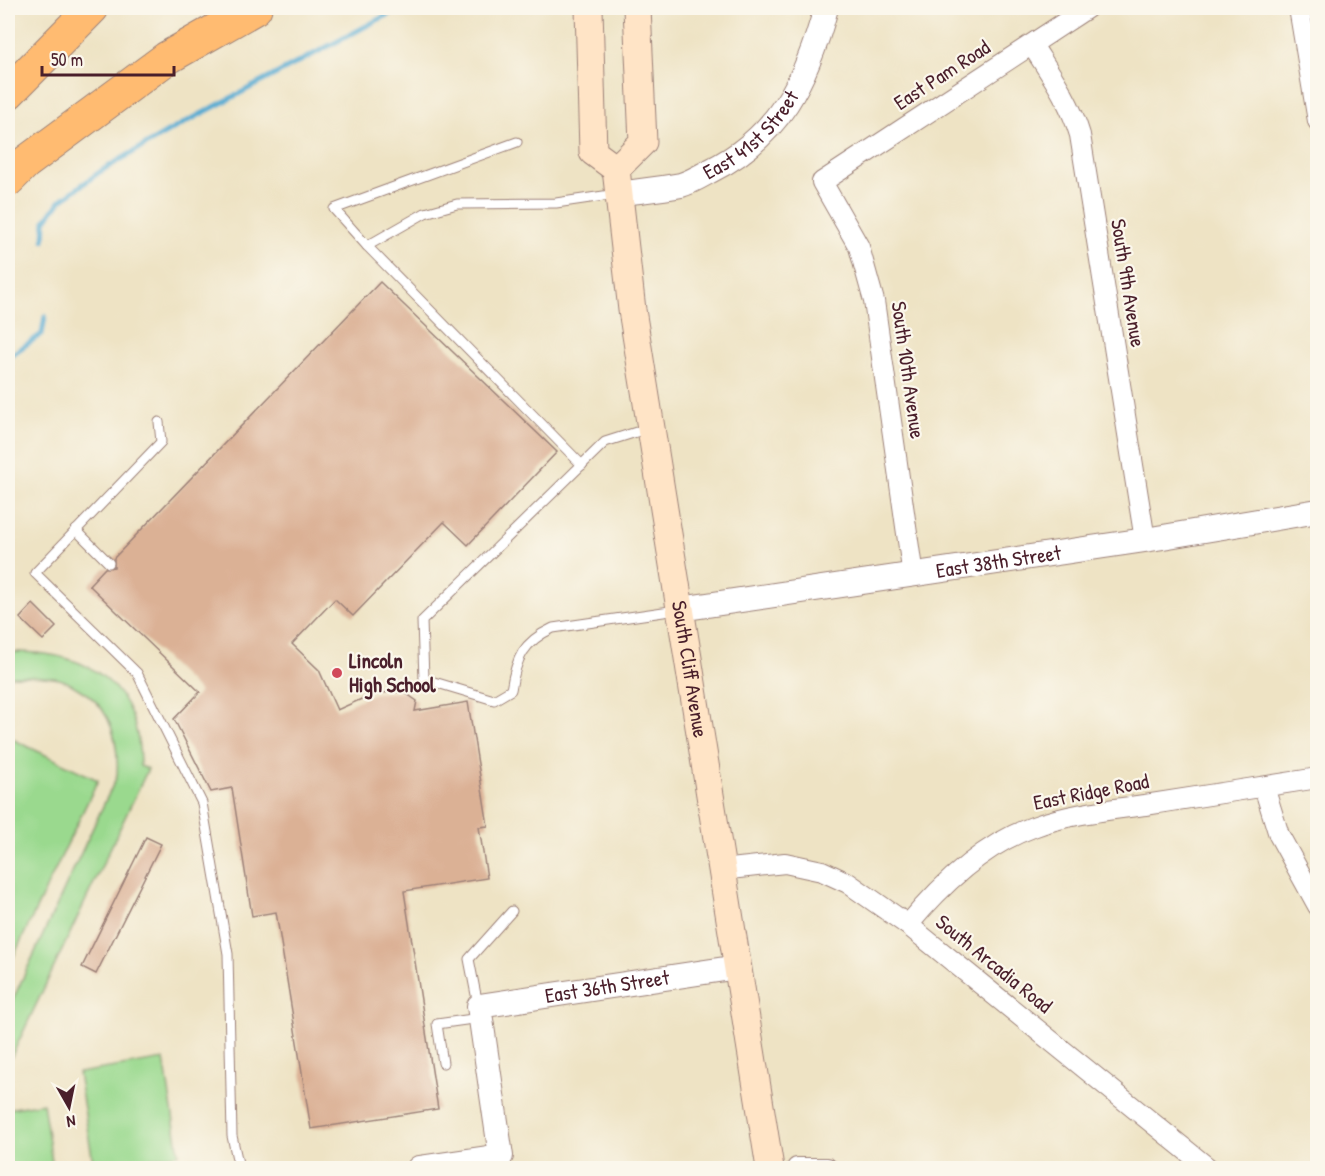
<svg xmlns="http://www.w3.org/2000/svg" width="1325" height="1176" font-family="'Patrick Hand',sans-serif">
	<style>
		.green { fill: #9ad98e; stroke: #727c5c; stroke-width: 1.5 }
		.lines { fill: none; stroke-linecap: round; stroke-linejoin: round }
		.stream { stroke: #55aad1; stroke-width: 5 }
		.building { fill: #dbb195 }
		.service-casing { stroke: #9c8178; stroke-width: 11 }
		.minor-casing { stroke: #9c8178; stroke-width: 22 }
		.tertiary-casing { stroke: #9c8178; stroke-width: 26 }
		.secondary-casing { stroke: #9c8178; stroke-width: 29 }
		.motorway-casing { stroke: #9c8178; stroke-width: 35 }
		.service { stroke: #fff; stroke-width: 9 }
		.minor { stroke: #fff; stroke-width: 20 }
		.tertiary { stroke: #fff; stroke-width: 24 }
		.secondary { stroke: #ffe4c6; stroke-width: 27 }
		.motorway { stroke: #ffbb71; stroke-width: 33 }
		.poi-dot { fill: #d1495b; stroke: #fbf7ec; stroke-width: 2 }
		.labels { text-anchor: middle; stroke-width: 4.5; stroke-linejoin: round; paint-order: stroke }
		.street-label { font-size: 21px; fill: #4a1f2b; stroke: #fbf7ec }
		.poi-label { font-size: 21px; font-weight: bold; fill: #4a1f2b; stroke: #fbf7ec; text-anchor: start }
	</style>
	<rect width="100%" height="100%" fill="#fbf7ec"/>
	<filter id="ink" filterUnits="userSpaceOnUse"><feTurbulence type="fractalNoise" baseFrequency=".0167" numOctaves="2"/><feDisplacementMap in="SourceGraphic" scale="12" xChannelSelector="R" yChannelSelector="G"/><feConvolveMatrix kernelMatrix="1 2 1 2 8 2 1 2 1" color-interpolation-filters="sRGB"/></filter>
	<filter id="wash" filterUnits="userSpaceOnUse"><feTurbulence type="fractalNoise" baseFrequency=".008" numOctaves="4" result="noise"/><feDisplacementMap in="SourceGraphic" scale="24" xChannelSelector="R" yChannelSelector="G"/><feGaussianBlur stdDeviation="1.35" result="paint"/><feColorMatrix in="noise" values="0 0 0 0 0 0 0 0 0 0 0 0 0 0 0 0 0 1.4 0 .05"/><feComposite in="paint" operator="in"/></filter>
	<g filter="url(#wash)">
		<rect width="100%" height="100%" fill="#eee3c4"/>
		<!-- green -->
		<g class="green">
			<path d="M16,652C91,652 140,686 140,766L148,769L8,1064V1010L117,776C119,742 112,707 79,689C73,686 66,680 59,679C44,676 28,676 13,676L8,678V655Z"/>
			<path d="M8,737L98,780L8,968Z"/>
			<path d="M164,1059L179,1154L94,1168L78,1073Z"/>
			<path d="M43,1103L53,1168H8V1109Z"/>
		</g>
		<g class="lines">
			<!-- stream -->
			<g class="stream">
				<path d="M44,240L45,221L60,201L101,171L171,130L400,8"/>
				<path d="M8,357L42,334L45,316"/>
			</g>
		</g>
		<g id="blocks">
			<!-- building -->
			<g class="building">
				<path d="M380,282L557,452L468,545L444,522L353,616L335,599L292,644L319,670L337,710L375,693L404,692L417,701L415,711L468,702L488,826L479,827L487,878L404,891L438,1109L311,1129L276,912L252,916L232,788L211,792L174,719L200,692L89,585L105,568L114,567V558Z"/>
				<path d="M33,604L56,627L43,640L20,618Z"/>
				<path d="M146,837L161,844L96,974L82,967Z"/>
			</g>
		</g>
	</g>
	<g filter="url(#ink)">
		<use href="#blocks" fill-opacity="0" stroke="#9c8178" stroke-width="1.5"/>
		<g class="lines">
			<!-- service casing -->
			<g class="service-casing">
				<g id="service">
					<path d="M517,142L334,209L367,246L582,465"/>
					<path d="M367,246L425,213L457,204L556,203L617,194"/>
					<path d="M159,422L161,442L35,573L137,673L202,803L228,954L232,1136L239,1168"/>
					<path d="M649,428L605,442L422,621L424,679L494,700L511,690C516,658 523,642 553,628L677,610"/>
					<path d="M76,530L109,563"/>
					<path d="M478,1005L469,959L512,911"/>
					<path d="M443,1063L437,1024L480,1018"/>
				</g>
			</g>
			<!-- minor casing -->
			<g class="minor-casing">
				<g id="minor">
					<path d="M1299,8L1318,121"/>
					<path d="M1032,45C1051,75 1070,101 1080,135L1145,540"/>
					<path d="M913,576L874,301L859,247L822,182L1087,8"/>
					<path d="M1264,787L1279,835L1318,906"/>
					<path d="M721,870L785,863L822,871L848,883L908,925L1208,1168"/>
					<path d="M908,925C941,885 983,845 1033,827C1068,814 1108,810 1145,805C1203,796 1260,787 1318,778"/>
					<path d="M797,1168H827"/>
				</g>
			</g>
			<!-- tertiary casing -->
			<g class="tertiary-casing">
				<g id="tertiary">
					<path id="s1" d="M617,194C638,191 660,189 681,185C691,182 701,176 710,171C779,137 807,79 826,8"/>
					<path id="s2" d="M680,609L1145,540L1318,511"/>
					<path id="s3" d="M419,1168L501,1156L479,1006L738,967"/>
				</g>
			</g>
			<!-- secondary casing -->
			<g class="secondary-casing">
				<g id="secondary">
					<path d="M589,8L593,152L616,169"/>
					<path id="s4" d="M637,8L643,142L616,169L632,310L770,1168"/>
				</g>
			</g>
			<!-- motorway casing -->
			<g class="motorway-casing">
				<g id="motorway">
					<path d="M8,93L92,8"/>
					<path d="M8,180L25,163L167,58L255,8"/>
				</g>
			</g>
			<!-- service -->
			<use href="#service" class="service"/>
			<!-- minor -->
			<use href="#minor" class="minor"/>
			<!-- tertiary -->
			<use href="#tertiary" class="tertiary"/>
			<!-- secondary -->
			<use href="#secondary" class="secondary"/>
			<!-- motorway -->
			<use href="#motorway" class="motorway"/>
		</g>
	</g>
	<!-- markers -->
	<circle class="poi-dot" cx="337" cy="673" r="6"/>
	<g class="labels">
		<!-- street labels -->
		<g class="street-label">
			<text transform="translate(942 75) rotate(-33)" y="7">East Pam Road</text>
			<text dy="7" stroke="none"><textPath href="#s1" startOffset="152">East 41st Street</textPath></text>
			<text transform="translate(1128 283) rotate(81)" y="7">South 9th Avenue</text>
			<text transform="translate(908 370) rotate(82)" y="7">South 10th Avenue</text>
			<text dy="7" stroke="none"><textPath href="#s2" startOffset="322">East 38th Street</textPath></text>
			<text dy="7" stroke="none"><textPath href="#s4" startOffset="678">South Cliff Avenue</textPath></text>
			<text transform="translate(1091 792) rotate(-11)" y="7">East Ridge Road</text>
			<text transform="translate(994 964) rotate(39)" y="7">South Arcadia Road</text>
			<text dy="7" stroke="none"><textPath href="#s3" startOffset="364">East 36th Street</textPath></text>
		</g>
		<!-- poi labels -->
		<g class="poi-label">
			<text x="349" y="668">Lincoln<tspan x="349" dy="24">High School</tspan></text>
		</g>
	</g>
	<!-- margin -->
	<rect width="1325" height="1176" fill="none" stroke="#fbf7ec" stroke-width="30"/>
	<!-- north arrow -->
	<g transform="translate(69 1107) rotate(171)" stroke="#fbf7ec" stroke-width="4.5" paint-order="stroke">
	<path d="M0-4.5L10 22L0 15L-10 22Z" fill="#4a1f2b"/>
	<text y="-9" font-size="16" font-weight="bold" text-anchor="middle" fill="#4a1f2b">N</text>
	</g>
	<!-- scale -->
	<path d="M42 66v9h132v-9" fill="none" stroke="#4a1f2b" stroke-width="3"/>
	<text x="51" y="66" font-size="18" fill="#4a1f2b" stroke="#fbf7ec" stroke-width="4.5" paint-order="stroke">50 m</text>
</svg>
